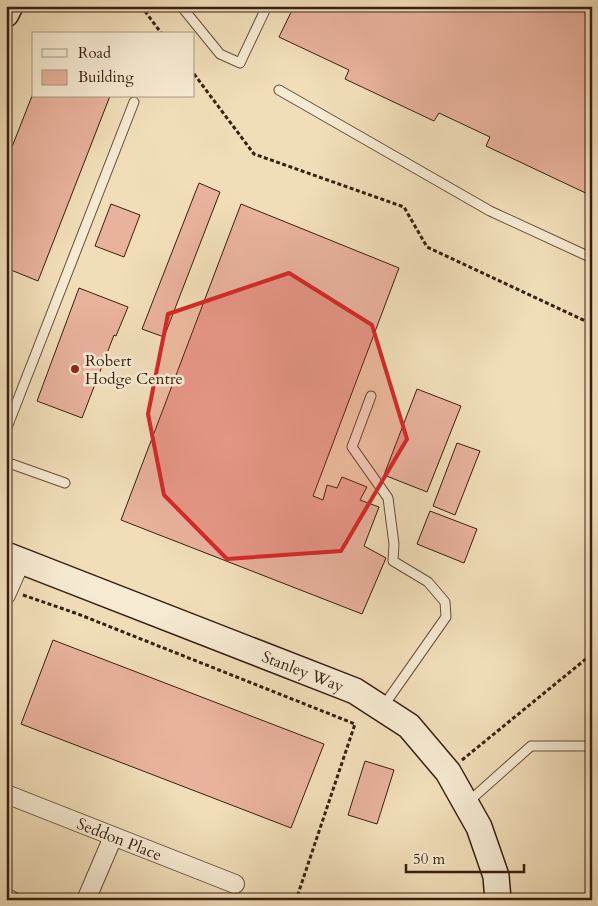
<svg xmlns="http://www.w3.org/2000/svg" width="598" height="906" font-family="Cardo,serif">
	<style>
		.building { fill: #e9b29d; stroke: #381f10 }
		.lines { fill: none; stroke-linecap: round; stroke-linejoin: round }
		.lane-casing { stroke: #664f3a; stroke-width: 11 }
		.street-casing { stroke: #664f3a; stroke-width: 20 }
		.secondary-casing { stroke: #381f10; stroke-width: 28 }
		.path { stroke: #381f10; stroke-width: 3; stroke-dasharray: 4 2.5; stroke-linecap: butt }
		.lane { stroke: #f6ead2; stroke-width: 9 }
		.street { stroke: #f6ead2; stroke-width: 18 }
		.secondary { stroke: #f6ead2; stroke-width: 25 }
		.marked { fill: #d62828; fill-opacity: 0.2; stroke: #d62828; stroke-width: 4; stroke-linejoin: round }
		.poi-dot { fill: #8f2418; stroke: #f6ead2; stroke-width: 2 }
		.labels { text-anchor: middle; stroke-width: 5; stroke-linejoin: round; paint-order: stroke }
		.poi-label { font-size: 16px; fill: #381f10; stroke: #f6ead2; text-anchor: start }
		.street-label { font-size: 16px; fill: #381f10; stroke: #f6ead2 }
	</style>
	<rect width="100%" height="100%" fill="#f1deb9"/>
	<filter id="stains"><feTurbulence type="fractalNoise" baseFrequency=".004" numOctaves="4"/><feColorMatrix values="0 0 0 0 .2 0 0 0 0 .09 0 0 0 0 .02 0 0 0 .5 -.17"/></filter>
	<radialGradient id="worn" r=".72"><stop offset=".6" stop-color="#630" stop-opacity="0"/><stop offset="1" stop-color="#630" stop-opacity=".3"/></radialGradient>
	<!-- building -->
	<g class="building">
		<path d="M294,6H592V196L486,146L490,137L439,113L434,121L345,79L349,70L279,37Z"/>
		<path d="M34,91V96H110L38,281L6,268V162Z"/>
		<path d="M199,183L220,192L164,337L142,329Z"/>
		<path d="M111,204L140,215L124,257L95,246Z"/>
		<path d="M241,204L399,268L313,496L323,500L327,485L337,488L342,477L367,487L360,500L379,507L364,546L386,558L362,614L121,520Z"/>
		<path d="M79,288L128,307L116,336L114,335L82,418L37,401Z"/>
		<path d="M417,389L461,406L427,492L384,475Z"/>
		<path d="M457,443L480,451L455,515L433,506Z"/>
		<path d="M430,511L477,529L464,563L417,544Z"/>
		<path d="M53,640L324,744L291,828L21,724Z"/>
		<path d="M365,761L394,770L377,824L348,815Z"/>
	</g>
	<g class="lines">
		<!-- lane casing -->
		<g class="lane-casing">
			<g id="lane">
				<path d="M181,6L220,54L240,63L267,6"/>
				<path d="M279,90L490,211L592,258"/>
				<path d="M371,396L352,447L388,498L394,544L393,561L428,582L445,602L446,617L382,708"/>
				<path d="M6,430L134,102"/>
				<path d="M6,462L65,483"/>
				<path d="M467,803L531,746H592"/>
			</g>
		</g>
		<!-- street casing -->
		<g class="street-casing">
			<g id="street">
				<path d="M6,595L21,561"/>
				<path id="s1" d="M6,794L235,884"/>
				<path d="M6,898L11,900"/>
				<path d="M86,900L113,837"/>
			</g>
		</g>
		<!-- secondary casing -->
		<g class="secondary-casing">
			<g id="secondary">
				<path d="M6,14L10,6"/>
				<path id="s2" d="M6,555L355,691L409,726L448,772L479,827L496,876L498,900"/>
			</g>
		</g>
		<!-- path -->
		<g class="path">
			<path d="M141,6L162,34"/>
			<path d="M194,74L254,154L404,207L427,247L592,324"/>
			<path d="M23,595L78,614L355,724L296,900"/>
			<path d="M462,760L592,654"/>
		</g>
		<!-- lane -->
		<use href="#lane" class="lane"/>
		<!-- street -->
		<use href="#street" class="street"/>
		<!-- secondary -->
		<use href="#secondary" class="secondary"/>
	</g>
	<!-- marked area -->
	<path class="marked" d="M289,273L372,325L407,439L341,551L227,559L164,495L148,414L168,314Z"/>
	<!-- markers -->
	<circle class="poi-dot" cx="75" cy="369" r="5"/>
	<g class="labels">
		<!-- poi labels -->
		<g class="poi-label">
			<text x="85" y="366">Robert<tspan x="85" dy="18">Hodge Centre</tspan></text>
		</g>
		<!-- street labels -->
		<g class="street-label">
			<text dy="6" stroke="none"><textPath href="#s2" startOffset="319">Stanley Way</textPath></text>
			<text dy="6" stroke="none"><textPath href="#s1" startOffset="122">Seddon Place</textPath></text>
		</g>
	</g>
	<!-- margin -->
	<rect width="598" height="906" fill="none" stroke="#f1deb9" stroke-width="25"/>
	<rect x="8" y="8" width="583" height="891" fill="none" stroke="#381f10" stroke-width="2.5"/>
	<rect x="12" y="12" width="573" height="881" fill="none" stroke="#381f10"/>
	<!-- legend -->
	<rect x="32" y="32" width="162" height="65" fill="#f6ead2" stroke="#aa9984"/>
	<rect x="42" y="49" width="25" height="8" fill="#f6ead2" stroke="#aa9984"/>
	<text x="78" y="58" font-size="15" fill="#381f10">Road</text>
	<rect x="42" y="70" width="25" height="15" fill="#e9b29d" stroke="#aa9984"/>
	<text x="78" y="82" font-size="15" fill="#381f10">Building</text>
	<!-- scale -->
	<path d="M406 864v8h118v-8" fill="none" stroke="#381f10" stroke-width="2.5"/>
	<text x="413" y="864" font-size="15" fill="#381f10" stroke="#f6ead2" stroke-width="4" paint-order="stroke">50 m</text>
	<rect width="100%" height="100%" filter="url(#stains)"/>
	<rect width="100%" height="100%" fill="url(#worn)"/>
</svg>
